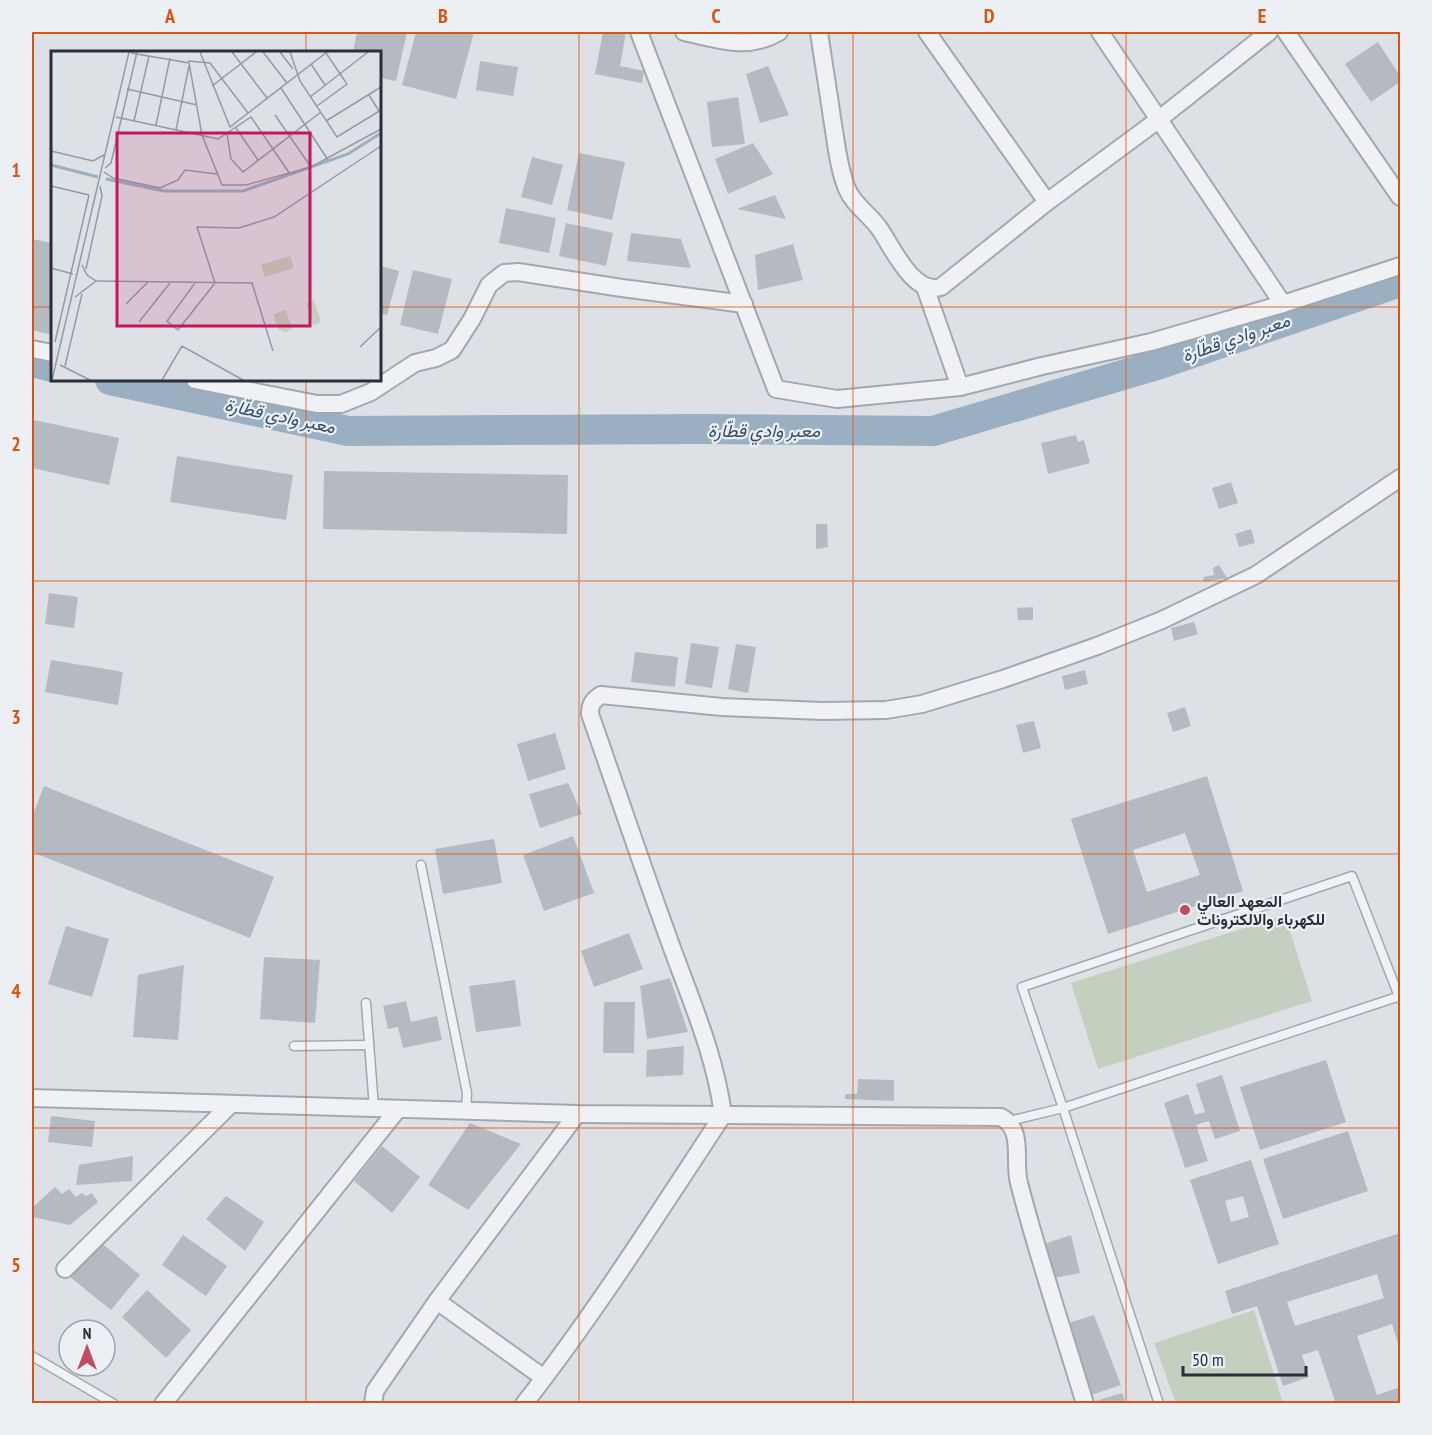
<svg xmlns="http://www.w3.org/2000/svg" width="1432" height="1435" font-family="'PT Sans Narrow',Vazirmatn,sans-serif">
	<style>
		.green { fill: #c3cfbf }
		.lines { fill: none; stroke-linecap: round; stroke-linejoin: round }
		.river { stroke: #9bafc3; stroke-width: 30 }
		.building { fill: #b5bac2; fill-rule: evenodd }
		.lane-casing { stroke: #a3a8af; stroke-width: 11 }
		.street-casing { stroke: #a3a8af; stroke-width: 20 }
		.lane { stroke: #eff1f4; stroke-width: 8 }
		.street { stroke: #eff1f4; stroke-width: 16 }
		.grid { fill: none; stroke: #d55511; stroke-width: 1.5; stroke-opacity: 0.55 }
		.poi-dot { fill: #c04c5f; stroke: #eceff3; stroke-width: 2 }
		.labels { text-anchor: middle; stroke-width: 4.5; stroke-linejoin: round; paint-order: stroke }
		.poi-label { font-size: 16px; font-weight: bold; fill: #282f3b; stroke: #eceff3; text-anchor: start }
		.water-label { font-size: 18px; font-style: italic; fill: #364e6a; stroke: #eceff3 }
		.inset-river { fill: none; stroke: #9bafc3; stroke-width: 3 }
		.inset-road { fill: none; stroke: #959aa1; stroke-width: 1.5 }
		.view { fill: #c2185b; fill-opacity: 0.15; stroke: #c2185b; stroke-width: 3 }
		.inset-edge { fill: none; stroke: #282f3b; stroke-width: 3 }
		.neatline { fill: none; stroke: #d55511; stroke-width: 2 }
		.grid-label { font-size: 20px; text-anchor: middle; font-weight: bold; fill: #d55511 }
	</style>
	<rect width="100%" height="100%" fill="#dde1e5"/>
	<!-- green -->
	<g class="green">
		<path d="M1285,915L1312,1001L1098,1069L1071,983Z"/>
		<path d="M1254,1310L1283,1403H1176L1154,1343Z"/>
	</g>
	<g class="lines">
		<!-- river -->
		<g class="river">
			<path d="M32,362L52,367"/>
			<path d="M110,380L348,431L701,429L933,431L1160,364L1400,282"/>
		</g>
	</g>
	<!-- building -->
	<g class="building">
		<path d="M357,32H407L396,81L380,78V52H353Z"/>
		<path d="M416,32H474L456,99L402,85Z"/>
		<path d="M603,32H626L620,66L644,71L642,83L595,74Z"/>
		<path d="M1378,42L1400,76V82L1371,102L1345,64Z"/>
		<path d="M480,61L518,67L513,96L476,90Z"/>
		<path d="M768,66L789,115L760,123L746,74Z"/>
		<path d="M738,97L745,144L712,147L707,102Z"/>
		<path d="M753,143L773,174L728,194L715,159Z"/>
		<path d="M579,153L625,162L612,220L567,210Z"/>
		<path d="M532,157L563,165L552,205L521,197Z"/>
		<path d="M775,195L786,219L737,209Z"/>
		<path d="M506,208L556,218L549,253L499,243Z"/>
		<path d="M566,223L613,233L606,266L559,256Z"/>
		<path d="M631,233L681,239L691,268L627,261Z"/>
		<path d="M32,239L52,243V335L32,330Z"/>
		<path d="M793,244L803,280L758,290L755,255Z"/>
		<path d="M380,266L399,271L387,315L380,313Z"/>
		<path d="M413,270L452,279L438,334L400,325Z"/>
		<path d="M34,420L119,438L109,485L32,468V434Z"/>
		<path d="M1076,435L1078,442L1084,440L1090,463L1048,474L1041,443Z"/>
		<path d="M177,456L293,475L286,520L170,502Z"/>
		<path d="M324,471L568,475L567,534L323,529Z"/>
		<path d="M1231,482L1238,503L1219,509L1212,488Z"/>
		<path d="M816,524H827L828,547L816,549Z"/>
		<path d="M1251,529L1255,543L1239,547L1235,534Z"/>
		<path d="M1219,565L1227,578L1204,582L1203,577L1214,575L1213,568Z"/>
		<path d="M49,593L78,597L74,628L45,624Z"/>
		<path d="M1033,607V620H1018L1017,608Z"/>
		<path d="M1194,622L1198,634L1174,641L1171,628Z"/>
		<path d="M691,643L719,647L712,688L685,684Z"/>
		<path d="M736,644L756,647L748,693L728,689Z"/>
		<path d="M635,652L678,657L675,687L631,682Z"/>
		<path d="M51,660L123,672L118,705L45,692Z"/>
		<path d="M1085,670L1088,684L1065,690L1062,676Z"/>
		<path d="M1185,707L1191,726L1173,732L1167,713Z"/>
		<path d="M1034,721L1041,748L1023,753L1016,725Z"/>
		<path d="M555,733L566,769L528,781L517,744Z"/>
		<path d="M1207,776L1243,891L1108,934L1071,819ZM1185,833L1200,875L1147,892L1133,850Z"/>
		<path d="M568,783L582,814L540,828L529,794Z"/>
		<path d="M44,786L274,877L250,938L32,852V817Z"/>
		<path d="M573,836L594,893L544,911L523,855Z"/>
		<path d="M494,839L502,883L443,894L435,849Z"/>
		<path d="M66,926L109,939L92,997L48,984Z"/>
		<path d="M629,933L643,969L594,987L581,951Z"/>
		<path d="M264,957L320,960L315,1023L260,1019Z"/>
		<path d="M184,965L178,1040L133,1037L138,975Z"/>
		<path d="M670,978L688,1032L647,1039L640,986Z"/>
		<path d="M515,980L521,1026L476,1032L469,986Z"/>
		<path d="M406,1001L411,1022L437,1016L442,1040L403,1048L398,1027L388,1029L383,1006Z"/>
		<path d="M604,1002H635L634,1053H603Z"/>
		<path d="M684,1046L683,1075L646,1077L647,1050Z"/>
		<path d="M1326,1060L1346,1122L1260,1150L1240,1087Z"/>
		<path d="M1222,1075L1240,1131L1215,1139L1209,1121L1196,1125L1208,1161L1185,1168L1164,1103L1188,1094L1195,1115L1205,1112L1196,1084Z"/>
		<path d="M858,1079L894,1080V1101L845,1099V1094H857Z"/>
		<path d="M51,1116L95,1121L92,1147L48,1142Z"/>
		<path d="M470,1123L521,1144L468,1210L428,1185Z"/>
		<path d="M1348,1131L1368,1191L1283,1219L1263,1159Z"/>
		<path d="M382,1146L420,1177L392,1213L354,1181Z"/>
		<path d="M133,1156L132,1181L76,1185L79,1165Z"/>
		<path d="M1251,1160L1279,1244L1218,1264L1190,1180ZM1243,1196L1249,1217L1231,1222L1225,1201Z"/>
		<path d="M55,1187L62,1194L69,1189L76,1197L82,1193L86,1196L92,1193L98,1202L70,1225L32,1217V1208Z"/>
		<path d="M226,1196L264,1222L245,1251L206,1219Z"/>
		<path d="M1400,1233V1350L1392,1324L1357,1336L1377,1395L1400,1387V1404H1336L1318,1350L1302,1355L1309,1377L1283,1386L1257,1306L1232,1314L1225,1291ZM1377,1274L1384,1298L1295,1326L1287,1302Z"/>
		<path d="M183,1235L227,1266L206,1296L162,1265Z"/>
		<path d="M1071,1235L1080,1273L1053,1278L1044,1244Z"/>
		<path d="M99,1241L140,1275L111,1310L70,1277Z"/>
		<path d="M147,1290L191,1330L166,1358L122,1317Z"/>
		<path d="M1094,1315L1121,1385L1091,1395L1065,1324Z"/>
		<path d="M1122,1393L1126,1404H1089V1403Z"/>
	</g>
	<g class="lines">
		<!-- lane casing -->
		<g class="lane-casing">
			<g id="lane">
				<path d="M421,865L467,1093L466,1110"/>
				<path d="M366,1003L374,1108"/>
				<path d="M294,1046L369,1045"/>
				<path d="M1009,1121L1063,1108L1022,987L1352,876L1400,999"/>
				<path d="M32,1356L114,1404"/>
				<path d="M1159,1404L1063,1108L1400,996"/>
			</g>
		</g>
		<!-- street casing -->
		<g class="street-casing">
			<g id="street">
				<path d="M639,32L776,389L837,399L960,387L1042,366L1151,342L1283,304L1400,266"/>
				<path d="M684,32C718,39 747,51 779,32"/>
				<path d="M819,32C823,60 828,89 832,118C836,141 838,167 847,189C853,204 870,215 879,228C892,246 913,296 941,287L1047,202L1158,120L1269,32"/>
				<path d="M927,32L1047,202"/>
				<path d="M1100,32L1283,304"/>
				<path d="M1286,32L1400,197"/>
				<path d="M925,287L960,387"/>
				<path d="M32,349L52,353"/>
				<path d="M195,380L317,404H341L371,392L415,363L436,358L452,350L472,319L489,285L504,273L518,272L622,288L744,304"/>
				<path d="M32,1098L577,1114L1001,1117C1025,1130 1013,1161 1019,1183C1038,1257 1063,1330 1085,1404"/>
				<path d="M65,1269L231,1104"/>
				<path d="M437,1301L544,1378"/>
				<path d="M163,1404L398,1109"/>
				<path d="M373,1404L375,1391L437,1301L577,1114"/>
				<path d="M524,1404C596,1312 659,1212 723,1115C715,1053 689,996 668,937C641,863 616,788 590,714C590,704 593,700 601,695L722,707L822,711L886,710L922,704L1003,679L1097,646L1162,620L1256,575L1400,478"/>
			</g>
		</g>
		<!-- lane -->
		<use href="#lane" class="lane"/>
		<!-- street -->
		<use href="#street" class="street"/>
	</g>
	<!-- grid -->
	<path class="grid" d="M306,32V52M579,32V1404M853,32V1404M1126,32V1404M32,307H52M380,307H1400M306,380V1404M32,581H1400M32,854H1400M32,1128H1400"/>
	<!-- markers -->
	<circle class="poi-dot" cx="1185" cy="910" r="6"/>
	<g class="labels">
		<!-- poi labels -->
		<g class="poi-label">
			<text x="1197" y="907">المعهد العالي<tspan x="1197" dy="18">للكهرباء والالكترونات</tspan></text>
		</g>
		<!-- water labels -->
		<g class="water-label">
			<text transform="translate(1236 338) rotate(-19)" y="6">معبر وادي قطّارة</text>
			<text transform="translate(280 416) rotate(12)" y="6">معبر وادي قطّارة</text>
			<text x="764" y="437">معبر وادي قطّارة</text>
		</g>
	</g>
	<!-- overview -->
	<g transform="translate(51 51)">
		<rect width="330" height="330" fill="#dde1e5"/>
		<path d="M239,205L243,217L214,226L210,214ZM263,249L270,271L262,274L255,252ZM235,259L241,279L234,281L227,278L222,263Z" fill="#c3cfbf"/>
		<path class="inset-river" d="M0,114L47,126M55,128L113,140H192L297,103L330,82"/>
		<path class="inset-road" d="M149,1L179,76L276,1M181,1L216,47M212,1L236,32M229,1L242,18M239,1L249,30L286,86L330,59M80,2L138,12L151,84L171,134H195L260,116L330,78M137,10L159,12L197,62M260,13L274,34M161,35L205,1M230,37L277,109M76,38L146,54M318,44L328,60M259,46L317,1M266,55L296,33L275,2M224,64L260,116M65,66L167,88L200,66L239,123M83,70L98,5M275,70L330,36M105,74L119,7M185,77L207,109M125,79L138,15M176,83L180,108L192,121L270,61M0,100L42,110L53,104M54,117L60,112L86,1M53,121L62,127L109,137L127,129L134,119L166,123M0,135L38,144M0,217L22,223M35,218L51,145L49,135M46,230L201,232L222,300M144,232L116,270L127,279L164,232L146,176L188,177L223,166L330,95M24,246L45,230L36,224L31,214M75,253L97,231M88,271L119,232M4,291L38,144M309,296L330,276M9,314L39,329M14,315L31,243M1,329L78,1M111,329L131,295L192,329"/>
		<path class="view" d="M66,82H259V275H66Z"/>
		<rect width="330" height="330" class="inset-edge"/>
	</g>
	<!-- border -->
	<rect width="1432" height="1435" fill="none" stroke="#eceff3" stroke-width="66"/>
	<!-- north arrow -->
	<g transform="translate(87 1348)"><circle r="28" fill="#eceff3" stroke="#9ea2a9" stroke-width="1.5"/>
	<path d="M0-4.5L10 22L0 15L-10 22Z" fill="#c04c5f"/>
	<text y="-9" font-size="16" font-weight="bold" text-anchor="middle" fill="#282f3b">N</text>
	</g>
	<!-- scale -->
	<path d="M1183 1366v9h123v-9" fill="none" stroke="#282f3b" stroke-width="3"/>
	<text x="1192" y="1366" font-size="18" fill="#282f3b" stroke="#eceff3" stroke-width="4.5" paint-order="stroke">50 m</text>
	<rect x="33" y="33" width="1366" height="1369" class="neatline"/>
	<g class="grid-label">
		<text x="170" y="23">A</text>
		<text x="443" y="23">B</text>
		<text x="716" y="23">C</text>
		<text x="989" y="23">D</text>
		<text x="1262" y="23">E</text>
		<text x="16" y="177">1</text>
		<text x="16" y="451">2</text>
		<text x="16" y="724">3</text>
		<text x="16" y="998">4</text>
		<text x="16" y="1272">5</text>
	</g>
</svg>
